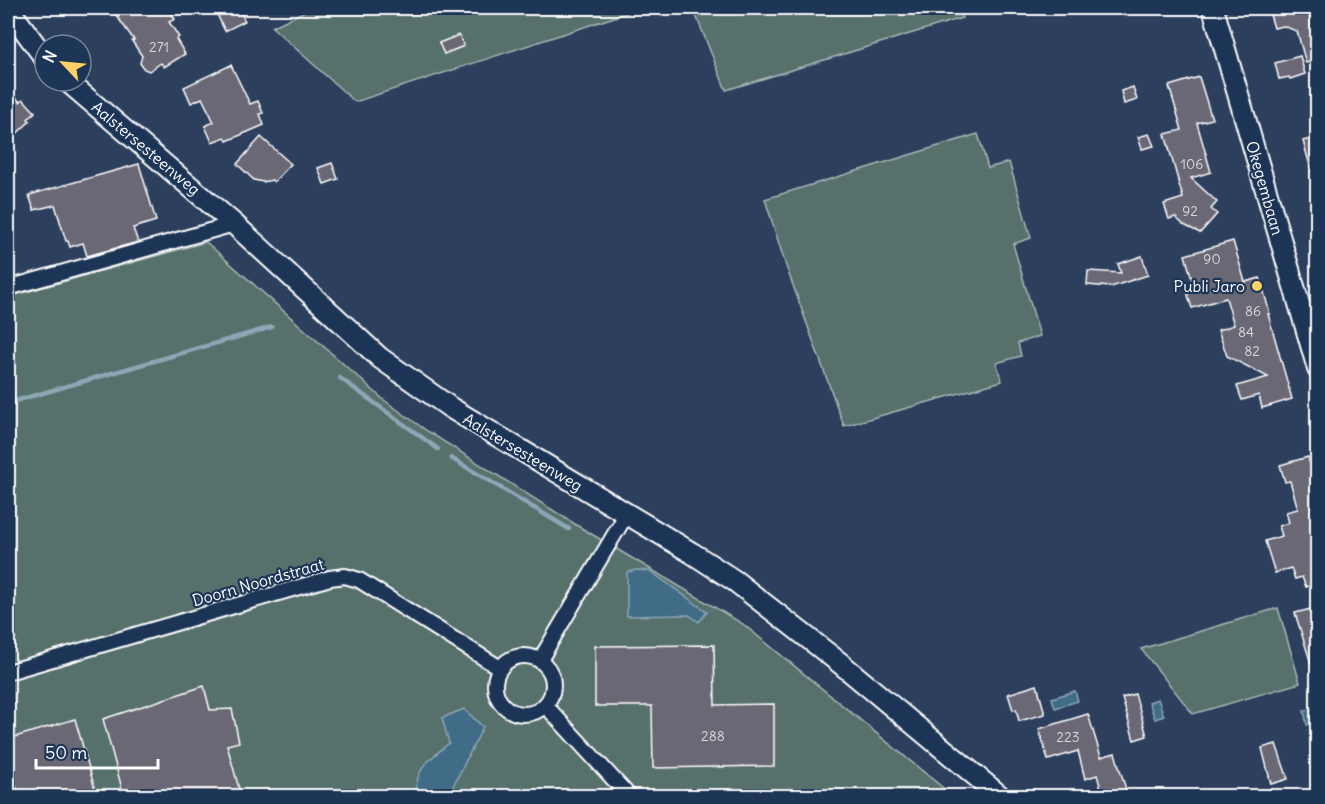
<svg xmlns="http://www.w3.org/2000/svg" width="1325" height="804" font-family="Delius,sans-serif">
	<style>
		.green { fill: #576f6c; stroke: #abb7b6; stroke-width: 1.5 }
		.water { fill: #416c87; stroke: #8da7b7; stroke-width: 1.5 }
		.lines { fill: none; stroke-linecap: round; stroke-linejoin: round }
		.stream { stroke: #8da7b7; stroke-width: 4.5 }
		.building { fill: #6a6874; stroke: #fff; stroke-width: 1.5 }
		.minor-casing { stroke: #fff; stroke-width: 18 }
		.secondary-casing { stroke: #fff; stroke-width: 24 }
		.minor { stroke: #1d3557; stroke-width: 14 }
		.secondary { stroke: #1d3557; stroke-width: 20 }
		.poi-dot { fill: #ffd166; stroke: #1d3557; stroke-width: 2 }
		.labels { text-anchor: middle; stroke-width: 4.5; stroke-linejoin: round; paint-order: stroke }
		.number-label { font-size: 14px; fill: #dad9dc }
		.street-label { font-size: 16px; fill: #fff; stroke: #1d3557 }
		.poi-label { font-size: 16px; fill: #fff; stroke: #1d3557; text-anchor: end }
	</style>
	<rect width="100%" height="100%" fill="#2c3f5d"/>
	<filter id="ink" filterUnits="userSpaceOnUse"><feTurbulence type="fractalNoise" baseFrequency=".0167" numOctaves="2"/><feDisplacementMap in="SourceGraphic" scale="12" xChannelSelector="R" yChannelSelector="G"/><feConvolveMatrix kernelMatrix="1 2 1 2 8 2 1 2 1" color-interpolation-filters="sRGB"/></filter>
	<g filter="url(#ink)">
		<!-- green -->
		<g class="green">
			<path d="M311,8H642L355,102L272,27Z"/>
			<path d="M693,8H958L962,18L726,90Z"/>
			<path d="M978,134L988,168L1009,162L1031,238L1013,244L1040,336L1018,343L1021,356L996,363L1002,381L844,426L786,266L765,199Z"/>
			<path d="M206,242L384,400L427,431L578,526L743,624L953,796H8V297Z"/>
			<path d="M1278,608L1300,683L1193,714L1141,649Z"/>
		</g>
		<!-- water -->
		<g class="water">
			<path d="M636,570L650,571L707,612L699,622L689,615L627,616V572Z"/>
			<path d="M1075,691L1078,701L1055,708L1052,698Z"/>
			<path d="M1158,699L1164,716L1155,719L1149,702Z"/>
			<path d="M1317,708V722L1307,725L1304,711Z"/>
			<path d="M464,709L483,727L448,796H417C413,768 431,759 449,743L442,718Z"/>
		</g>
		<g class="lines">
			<!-- stream -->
			<g class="stream">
				<path d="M340,378L438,449"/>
				<path d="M8,403L272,327"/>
				<path d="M451,458L569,529"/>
			</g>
		</g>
		<!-- building -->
		<g class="building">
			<path d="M111,8H168L175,19L169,22L179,37L176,39L185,54L164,67L161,63L149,71L144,69L140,63L142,56L132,41L134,40Z"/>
			<path d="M214,8H238L245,21L225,31Z"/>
			<path d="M1268,8H1307L1317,45V59L1306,63L1297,31L1283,26L1274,28Z"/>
			<path d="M459,35L464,46L444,54L439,43Z"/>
			<path d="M1300,56L1305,74L1290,79L1289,77L1279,79L1275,63Z"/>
			<path d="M231,65L250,104L258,101L263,113L260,114L264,125L227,141L225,137L212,142L205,126L214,122L202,98L191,103L184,87Z"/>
			<path d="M1199,77L1212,119L1197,123L1211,172L1191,178L1217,202L1211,209L1217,214L1200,233L1184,225L1175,217L1169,219L1164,204L1183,198L1165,134L1182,130L1169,86Z"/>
			<path d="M1133,87L1137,100L1124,104L1121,91Z"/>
			<path d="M8,88L20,102L23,99L35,112L28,119L30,121L8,142Z"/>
			<path d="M1149,134L1154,146L1142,149L1138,137Z"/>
			<path d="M261,137L291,164L274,182L272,180L263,182L254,180L237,164Z"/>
			<path d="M1317,137V179L1314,180L1303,141Z"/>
			<path d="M332,163L338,179L324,184L318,168Z"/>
			<path d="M139,164L156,221L133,228L138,242L87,256L83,243L70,247L68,241H66L55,205L34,210L29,195Z"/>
			<path d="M1233,241L1245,282L1260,278L1270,314H1268L1292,399L1262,408L1259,395L1242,400L1237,386L1268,377L1227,356L1218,330L1234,325L1226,298L1192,308L1188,296V293L1195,290L1185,255Z"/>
			<path d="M1142,256L1148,275L1111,287L1087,285L1088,271L1121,273L1118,264Z"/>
			<path d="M1308,457L1317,488V584L1306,587L1302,577L1295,579L1291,568L1275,573L1265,541L1282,536L1279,526L1289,523L1286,512L1298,509L1290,481L1285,482L1280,465Z"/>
			<path d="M1315,608L1317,618V673H1314L1295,613Z"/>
			<path d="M714,645L715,705L774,704V766L653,768L652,706H595V646Z"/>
			<path d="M1037,685L1045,714L1019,721L1016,709L1013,710L1008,694Z"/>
			<path d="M204,686L210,710L232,709L239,742L227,745L241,796H124L103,719Z"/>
			<path d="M1135,694L1147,736L1134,740L1122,698Z"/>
			<path d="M1088,714L1101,757L1115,753L1128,796H1103L1097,775L1085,779L1078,751L1048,760L1039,729Z"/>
			<path d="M75,719L97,796H19L14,779L8,781V739Z"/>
			<path d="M1276,744L1288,779L1271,784L1262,748Z"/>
		</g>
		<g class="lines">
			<!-- minor casing -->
			<g class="minor-casing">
				<g id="minor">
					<path d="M8,288L234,224"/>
					<circle cx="524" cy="685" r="29"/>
					<path d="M540,660L626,515"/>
					<path d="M8,672L330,578L345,576L359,580L500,668"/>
					<path d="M545,705L629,796"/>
				</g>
			</g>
			<!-- secondary casing -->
			<g class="secondary-casing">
				<g id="secondary">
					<path d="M8,8L45,58"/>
					<path d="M1213,8L1318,369"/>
					<path d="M67,81L234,224L380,358L451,408L692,553L735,581L840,663L1000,796"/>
				</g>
			</g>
			<!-- minor -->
			<use href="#minor" class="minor"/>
			<!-- secondary -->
			<use href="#secondary" class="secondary"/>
		</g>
	</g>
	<!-- markers -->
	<circle class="poi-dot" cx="1257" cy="286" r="6"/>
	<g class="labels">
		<!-- number labels -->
		<g class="number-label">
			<text x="159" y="52">271</text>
			<text x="1192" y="169">106</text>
			<text x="1190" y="216">92</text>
			<text x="1212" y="264">90</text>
			<text x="1253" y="316">86</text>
			<text x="1246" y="337">84</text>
			<text x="1252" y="356">82</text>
			<text x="713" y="741">288</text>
			<text x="1068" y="742">223</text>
		</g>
		<!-- street labels -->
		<g class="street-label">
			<text transform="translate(146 148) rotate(40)" y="6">Aalstersesteenweg</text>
			<text transform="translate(1265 188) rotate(74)" y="6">Okegembaan</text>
			<text transform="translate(523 452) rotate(31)" y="6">Aalstersesteenweg</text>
			<text transform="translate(258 582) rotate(-16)" y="6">Doorn Noordstraat</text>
		</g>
		<!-- poi labels -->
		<g class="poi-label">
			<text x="1245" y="292">Publi Jaro</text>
		</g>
	</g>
	<!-- margin -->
	<rect width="1325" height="804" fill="none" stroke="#1d3557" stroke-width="30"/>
	<rect x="15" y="15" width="1295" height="774" fill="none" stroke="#fff" stroke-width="2" filter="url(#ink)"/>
	<!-- north arrow -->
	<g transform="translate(63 63) rotate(296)"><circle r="28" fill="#1d3557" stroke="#77869a" stroke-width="1.5"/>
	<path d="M0-4.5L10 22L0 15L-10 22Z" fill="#ffd166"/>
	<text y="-9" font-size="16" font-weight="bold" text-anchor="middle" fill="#ffffff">N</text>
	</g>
	<!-- scale -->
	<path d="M36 759v9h122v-9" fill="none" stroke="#ffffff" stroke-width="3"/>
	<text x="45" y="759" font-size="18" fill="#ffffff" stroke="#1d3557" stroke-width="4.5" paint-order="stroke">50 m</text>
</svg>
